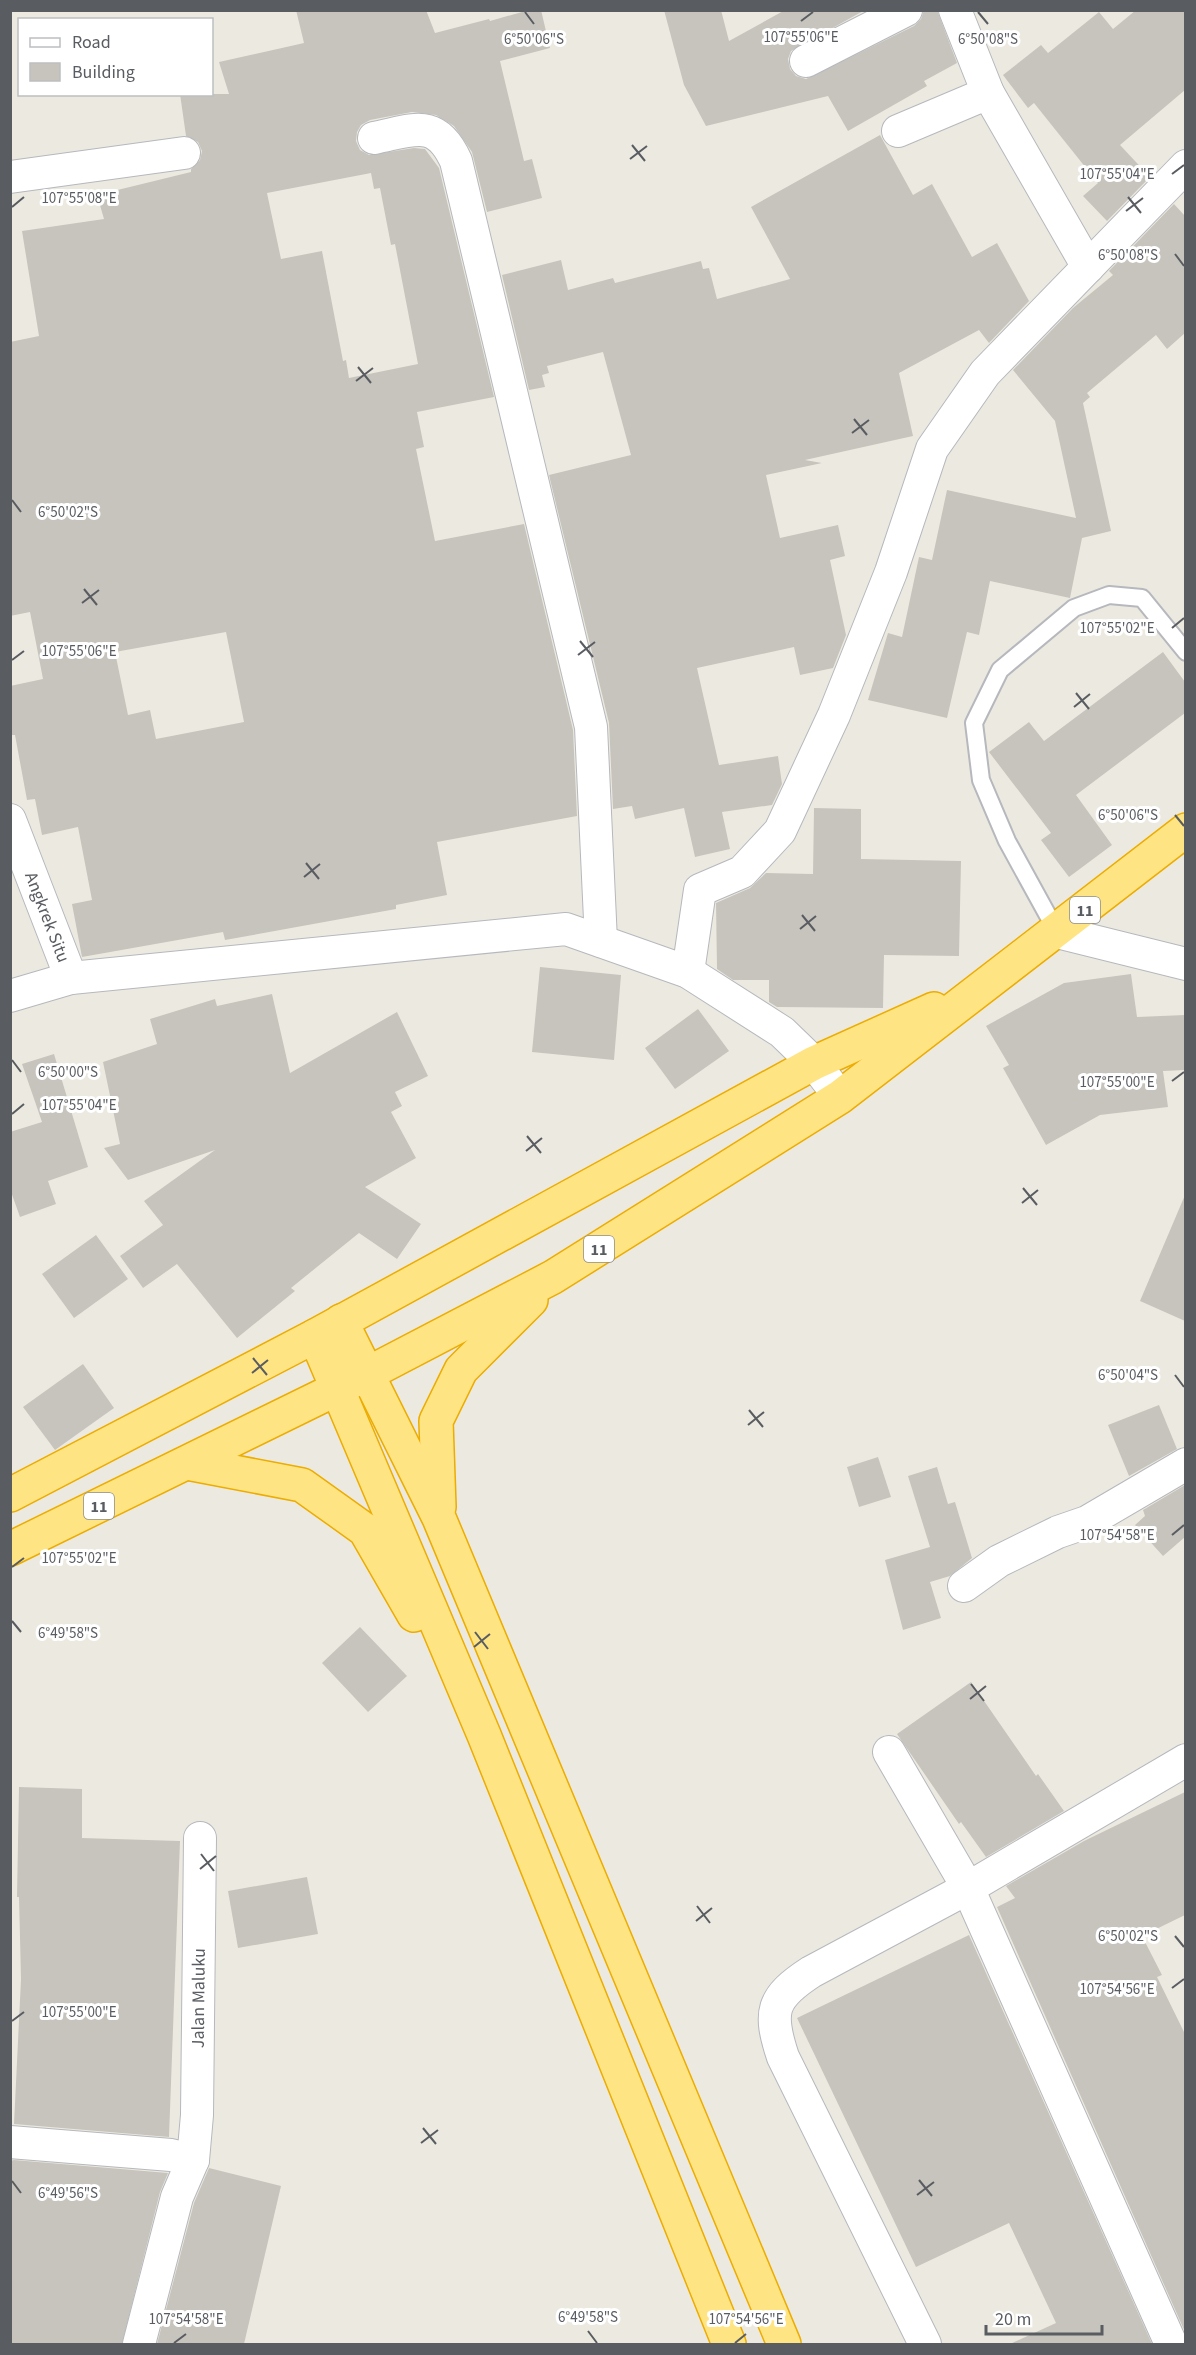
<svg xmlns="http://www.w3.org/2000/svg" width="1196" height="2355" font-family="'Source Sans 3',sans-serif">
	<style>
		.building { fill: #c7c4bd; fill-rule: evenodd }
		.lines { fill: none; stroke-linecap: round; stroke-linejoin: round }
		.lane-casing { stroke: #b6b8bd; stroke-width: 20 }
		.street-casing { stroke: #b6b8bd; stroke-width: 34 }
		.highway-casing { stroke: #ecac00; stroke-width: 36 }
		.lane { stroke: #fff; stroke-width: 16 }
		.street { stroke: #fff; stroke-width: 32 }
		.highway { stroke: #ffe484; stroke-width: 33 }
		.ticks { fill: none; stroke: #595c61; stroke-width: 2 }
		.labels { text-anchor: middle; stroke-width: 6; stroke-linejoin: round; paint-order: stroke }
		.shield { fill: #fff; stroke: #8b8d90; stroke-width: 1.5 }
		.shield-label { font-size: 16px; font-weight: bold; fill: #595c61 }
		.street-label { font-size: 18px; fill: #595c61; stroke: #fff }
		.ticks-label { font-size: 15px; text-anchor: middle; fill: #595c61; stroke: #fff; stroke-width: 6; stroke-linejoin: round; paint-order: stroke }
	</style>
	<rect width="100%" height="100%" fill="#eceae0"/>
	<!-- building -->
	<g class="building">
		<path d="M296,10H426L435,33L489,19L490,21L529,10H541L550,48L500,61L524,161L532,159L542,198L487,212L472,152L454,126L436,115L412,112L370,120L361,125L357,132L356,141L360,150L369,155L414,148L425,149L439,168L494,397L417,412L424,447L416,449L435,541L524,524L573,730L577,816L437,842L447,895L396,905V909L225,940L223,932L82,957L72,904L92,900L78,827L42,835L35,799L27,800L15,735H10V686L43,679L30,612L10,616V342L39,336L22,231L104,219L97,195L191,172V169L200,160L202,151L198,142L186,136L180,94H229L219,62L304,43ZM371,173L374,189L380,188L391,245L395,244L418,364L349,378L346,360L343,361L322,251L281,259L267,193ZM226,632L244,722L156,739L150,710L128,715L115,652Z"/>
		<path d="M664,10H721L729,41L785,10H865L791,51L788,59L790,69L796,76L806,79L914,26L921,19L924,10H937L957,63L924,81L927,86L848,131L828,96L706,126L684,85Z"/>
		<path d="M1136,10H1185V90L1120,145L1150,177L1107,221L1083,196L1098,183L1034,103L1028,108L1003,75L1041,45L1048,53L1099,12L1113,29Z"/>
		<path d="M880,135L913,195L932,184L972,257L997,243L1029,301L989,343L979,330L899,373L913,436L805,460L822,463L766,475L780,538L838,525L845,556L830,560L846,635L833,668L800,675L794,647L697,668L719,765L778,756L782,784L772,805L722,812L730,849L695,857L684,808L635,819L632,806L613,809L609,723L549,475L631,455L603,352L547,366L549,373L542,375L545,387L529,390L502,275L561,260L568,290L613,278L615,283L701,261L703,269L709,268L717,299L790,279L751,207Z"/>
		<path d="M1174,204L1185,216V333L1167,349L1156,335L1087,393L1090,397L1083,403L1111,531L1082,538L1070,598L990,581L979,635L967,632L947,718L868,700L888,633L902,637L919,557L932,560L947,490L1076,518L1055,421L1013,370L1073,308L1113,275L1109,271Z"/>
		<path d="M1163,652L1185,682V713L1076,795L1112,845L1069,877L1041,840L1051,833L989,752L1029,722L1044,741Z"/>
		<path d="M814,808L861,809V859L961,861L959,956L884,955L883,1008L777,1007L769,1002V980H733L717,969L716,903L750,888L766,873L813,874Z"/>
		<path d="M540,967L621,975L614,1060L532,1052Z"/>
		<path d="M1131,974L1137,1017L1185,1015V1070L1163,1071L1168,1107L1100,1115L1046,1145L1003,1068L1009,1065L986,1026L1064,983Z"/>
		<path d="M272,994L290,1073L397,1012L428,1076L395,1092L402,1106L391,1112L416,1158L365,1187L421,1224L397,1259L359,1233L291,1288L295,1291L237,1338L177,1264L143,1288L120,1256L163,1225L144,1201L215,1150L128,1180L104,1148L120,1144L103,1062L157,1044L150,1019L215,999L217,1006Z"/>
		<path d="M698,1009L729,1051L675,1089L645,1048Z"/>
		<path d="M54,1054L88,1167L48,1181L56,1204L20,1217L10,1189V1132L42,1122L22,1064Z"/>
		<path d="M1185,1195V1321L1140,1301Z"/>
		<path d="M96,1235L128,1279L74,1318L42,1274Z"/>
		<path d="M83,1364L114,1408L55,1450L23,1407Z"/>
		<path d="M1159,1405L1177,1449L1129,1476L1108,1425Z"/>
		<path d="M878,1457L891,1497L859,1507L847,1467Z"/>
		<path d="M937,1467L948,1504L955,1502L972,1558L950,1576L930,1582L941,1618L903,1630L885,1560L930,1547L908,1476Z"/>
		<path d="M1185,1485V1537L1163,1556L1135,1525L1145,1516L1143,1510Z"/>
		<path d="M360,1627L407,1676L368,1712L322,1663Z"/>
		<path d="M971,1682L1036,1776L1038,1774L1064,1811L986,1857L961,1822L959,1824L897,1734Z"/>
		<path d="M19,1787L82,1789V1838L180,1841L169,2137L14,2124L21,1979L19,1897H17Z"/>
		<path d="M1185,1792V1915L1142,1936L1162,1975L1157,1977L1185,2034V2332L997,1907L1015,1898L1006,1886L1084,1841Z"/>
		<path d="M307,1877L318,1934L238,1948L228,1891Z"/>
		<path d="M969,1935L1152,2344H1010L1056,2323L1009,2223L916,2267L797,2018Z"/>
		<path d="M14,2160L168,2173L160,2192L122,2344H10V2161Z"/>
		<path d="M209,2168L281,2186L244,2344H157L194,2203Z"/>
	</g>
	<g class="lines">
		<!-- lane casing -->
		<g class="lane-casing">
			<path id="lane" d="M1057,932L1007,841L981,780L974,723L1000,670L1074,608L1109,595L1142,598L1186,652"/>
		</g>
		<!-- street casing -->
		<g class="street-casing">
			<g id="street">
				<path d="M955,10L988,93L1088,267"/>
				<path d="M806,61L906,10"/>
				<path d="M898,131L988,93"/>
				<path d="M374,138C414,130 436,117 456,161L591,727L601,941"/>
				<path d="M10,177L184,153"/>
				<path id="s1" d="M10,820L71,978"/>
				<path d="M1057,932L1186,964"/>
				<path d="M688,972L700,890L742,872L780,831L834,715L891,572L932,449L985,373L1186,166"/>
				<path d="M10,996L71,978L566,929L688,972L782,1032L814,1063L840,1097"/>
				<path d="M964,1586L999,1561L1058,1532L1087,1522L1186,1464"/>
				<path d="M889,1752L968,1888L1171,2344"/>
				<path d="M10,2142L171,2155L193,2160L177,2197L139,2344"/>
				<path id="s2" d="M193,2160L197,2115L200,1838"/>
				<path d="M925,2344L783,2057C768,2012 771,1998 811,1972L968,1888L1186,1760"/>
			</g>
		</g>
		<!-- highway casing -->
		<g class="highway-casing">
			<g id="highway">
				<path d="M341,1321L439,1518L784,2344"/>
				<path d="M315,1336L484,1735L729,2344"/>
				<path d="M187,1463L302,1485L365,1530L414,1615"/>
				<path d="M10,1495L315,1336L814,1063L934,1009"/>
				<path d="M439,1507L436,1421L461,1370L531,1300"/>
				<path d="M10,1549L367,1374L553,1277L840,1097L1186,830"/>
			</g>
		</g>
		<!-- lane -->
		<use href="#lane" class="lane"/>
		<!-- street -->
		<use href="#street" class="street"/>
		<!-- highway -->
		<use href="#highway" class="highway"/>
	</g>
	<!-- ticks -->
	<path class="ticks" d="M525,12L534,24M978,12L988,24M801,21L813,12M632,145L645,161M630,159L647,146M1172,174L1184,165M1128,197L1141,213M12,207L24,197M1126,211L1143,198M1175,254L1184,266M358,367L371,383M356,381L373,368M854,419L867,435M852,433L869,420M12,500L21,512M84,589L97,605M82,603L99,590M1172,628L1184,618M580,641L593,657M578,655L595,642M12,660L24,651M1076,693L1089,709M1074,707L1090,694M1175,815L1184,826M306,863L319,879M304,877L320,864M802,915L815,931M800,929L816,916M12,1060L21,1072M1172,1081L1184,1072M12,1114L24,1104M527,1136L541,1153M526,1151L542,1138M1023,1188L1037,1205M1022,1203L1038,1190M253,1358L267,1375M252,1373L268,1360M1175,1375L1184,1387M749,1410L763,1427M748,1425L764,1412M1172,1535L1184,1525M12,1567L24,1558M12,1621L21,1632M475,1632L488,1649M474,1647L490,1634M971,1684L984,1701M970,1699L986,1686M201,1854L214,1871M200,1869L216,1856M697,1906L710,1923M696,1921L712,1908M1175,1936L1184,1947M1172,1988L1184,1979M12,2021L24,2012M423,2128L436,2144M421,2143L438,2130M919,2180L932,2196M12,2181L21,2193M917,2195L934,2182M588,2331L597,2343M174,2343L186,2334M735,2343L746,2334"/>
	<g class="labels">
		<!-- shield labels -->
		<g class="shield">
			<rect x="1070" y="897" width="30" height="26" rx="4.5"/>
			<rect x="584" y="1236" width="30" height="26" rx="4.5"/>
			<rect x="84" y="1493" width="30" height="26" rx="4.5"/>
		</g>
		<g class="shield-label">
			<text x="1085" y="916">11</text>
			<text x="599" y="1255">11</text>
			<text x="99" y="1512">11</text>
		</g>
		<!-- street labels -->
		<g class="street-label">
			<text dy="6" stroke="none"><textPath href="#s1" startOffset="104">Angkrek Situ</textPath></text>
			<text dy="6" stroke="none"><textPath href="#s2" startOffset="162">Jalan Maluku</textPath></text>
		</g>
	</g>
	<g class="ticks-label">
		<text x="801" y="42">107°55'06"E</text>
		<text x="534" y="44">6°50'06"S</text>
		<text x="988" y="44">6°50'08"S</text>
		<text x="1117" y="179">107°55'04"E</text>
		<text x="79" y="203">107°55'08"E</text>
		<text x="1128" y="260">6°50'08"S</text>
		<text x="68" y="517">6°50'02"S</text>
		<text x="1117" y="633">107°55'02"E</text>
		<text x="79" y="656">107°55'06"E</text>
		<text x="1128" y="820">6°50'06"S</text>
		<text x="68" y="1077">6°50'00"S</text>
		<text x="1117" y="1087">107°55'00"E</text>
		<text x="79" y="1110">107°55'04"E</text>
		<text x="1128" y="1380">6°50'04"S</text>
		<text x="1117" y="1540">107°54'58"E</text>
		<text x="79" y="1563">107°55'02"E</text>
		<text x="68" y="1638">6°49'58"S</text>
		<text x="1128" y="1941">6°50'02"S</text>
		<text x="1117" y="1994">107°54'56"E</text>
		<text x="79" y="2017">107°55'00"E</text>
		<text x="68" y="2198">6°49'56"S</text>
		<text x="588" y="2322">6°49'58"S</text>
		<text x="186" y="2324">107°54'58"E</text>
		<text x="746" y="2324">107°54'56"E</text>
	</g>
	<!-- border -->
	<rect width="1196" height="2355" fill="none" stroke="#595c61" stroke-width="24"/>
	<!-- legend -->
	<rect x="18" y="18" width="195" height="78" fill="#ffffff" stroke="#bdbec0" stroke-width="1.5"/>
	<rect x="30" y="38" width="30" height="9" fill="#ffffff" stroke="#bdbec0" stroke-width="1.5"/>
	<text x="72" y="48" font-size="18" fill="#595c61">Road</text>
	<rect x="30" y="63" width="30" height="18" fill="#c7c4bd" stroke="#bdbec0" stroke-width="1.5"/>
	<text x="72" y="78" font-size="18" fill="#595c61">Building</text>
	<!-- scale -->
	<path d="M986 2325v9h116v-9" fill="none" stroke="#595c61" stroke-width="3"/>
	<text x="995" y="2325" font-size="18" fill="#595c61" stroke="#ffffff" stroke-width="4.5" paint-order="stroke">20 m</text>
</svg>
